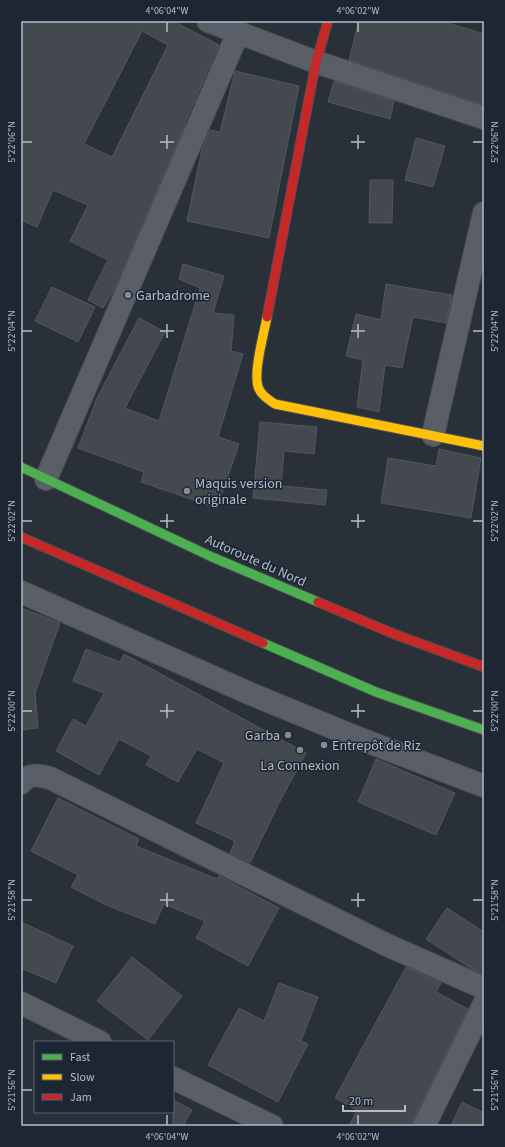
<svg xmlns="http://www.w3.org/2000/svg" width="505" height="1147" font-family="'Source Sans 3',sans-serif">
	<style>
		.building { fill: #444950; stroke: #52575f; fill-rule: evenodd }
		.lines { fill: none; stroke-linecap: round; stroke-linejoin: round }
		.street-casing { stroke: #484c53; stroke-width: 24 }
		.fast-casing { stroke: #484c53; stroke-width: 11 }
		.slow-casing { stroke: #484c53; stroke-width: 11 }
		.jam-casing { stroke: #484c53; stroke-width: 11 }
		.street { stroke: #5a5e66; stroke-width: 22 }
		.fast { stroke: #4caf50; stroke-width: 9 }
		.slow { stroke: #ffc107; stroke-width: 9 }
		.jam { stroke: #c62828; stroke-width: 9 }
		.ticks { fill: none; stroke: #b4bcc9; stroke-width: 1.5 }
		.poi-dot { fill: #848b96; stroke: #1d2633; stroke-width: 1.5 }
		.labels { text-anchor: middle; stroke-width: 3; stroke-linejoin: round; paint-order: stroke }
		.poi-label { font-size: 14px; fill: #b4bcc9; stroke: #1d2633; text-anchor: start }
		.street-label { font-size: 14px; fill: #b4bcc9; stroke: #1d2633 }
		.neatline { fill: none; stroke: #b4bcc9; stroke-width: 1.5 }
		.ticks-label { font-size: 10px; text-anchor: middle; fill: #b4bcc9 }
	</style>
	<rect width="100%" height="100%" fill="#2a3038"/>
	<!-- building -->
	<g class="building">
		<path d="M21,21H173L219,45L184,125H185L116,286L103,308L88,300L108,260L70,241L88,205L53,190L37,227L21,220ZM142,31L168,45L112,157L84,144Z"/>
		<path d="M359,21H442L484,34V105L349,60Z"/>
		<path d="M235,71L299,86L269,238L187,221L202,149L210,130L220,132Z"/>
		<path d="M334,81L394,101L390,119L328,102Z"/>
		<path d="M416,138L445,146L433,187L405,180Z"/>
		<path d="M370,180H393L392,223H369Z"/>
		<path d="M183,264L224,276L213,313L234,315L231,351L243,354L218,437L239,444L217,508L141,482L144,472L78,448L97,398L139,318L165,332L125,408L159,421L200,288L179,279Z"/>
		<path d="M386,284L452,295L446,323L413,317L402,368L385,365L379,412L357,407L363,360L346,356L356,314L381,320Z"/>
		<path d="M52,287L95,307L78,342L35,321Z"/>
		<path d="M260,422L317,427L314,454L284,451L281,486L327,490L325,505L253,498Z"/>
		<path d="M439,449L481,458L471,518L381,503L388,458L436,466Z"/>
		<path d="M21,608L60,623L35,693L38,728L21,730Z"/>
		<path d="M86,649L120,662L124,654L306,753L279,803L250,863L230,853L235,841L196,823L224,763L197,749L178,782L146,765L151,756L119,739L99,775L56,751L73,719L86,726L104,693L73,681Z"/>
		<path d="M376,759L455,793L436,835L358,802Z"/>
		<path d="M58,798L139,839L136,846L217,879L219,876L279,908L248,966L196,938L205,921L164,904L155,924L106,905L71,887L78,875L31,851Z"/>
		<path d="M447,908L484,932V974L472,969L426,939Z"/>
		<path d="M21,922L73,946L56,983L21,968Z"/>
		<path d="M132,957L182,996L148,1040L97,1001Z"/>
		<path d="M406,967L441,983L436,992L468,1009L413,1120L412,1126H349L357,1110L335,1098Z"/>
		<path d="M279,983L318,997L301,1041L308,1044L278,1102L208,1065L239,1008L264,1021Z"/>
		<path d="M173,1100L192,1110L183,1126H173Z"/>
		<path d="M462,1102L484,1113V1126H451Z"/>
	</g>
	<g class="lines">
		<!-- street casing -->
		<g class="street-casing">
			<g id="street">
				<path d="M208,21L316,62L484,118"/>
				<path d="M433,435L484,213"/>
				<path d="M46,479L238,33"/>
				<path d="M21,592L251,694L358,738L484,786"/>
				<path d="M21,783C29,773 39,775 50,778L387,945L484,988"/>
				<path d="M21,1003L100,1042"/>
				<path d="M173,1078L272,1126"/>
				<path d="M424,1126L484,1004"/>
			</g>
		</g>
		<!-- fast casing -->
		<g class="fast-casing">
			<g id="fast">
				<path d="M21,467L212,557L318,602"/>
				<path d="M263,643L376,692L484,730"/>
			</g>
		</g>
		<!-- slow casing -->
		<g class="slow-casing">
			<path id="slow" d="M267,317C264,334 252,375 259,389C262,396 269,400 275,404L484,446"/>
		</g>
		<!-- jam casing -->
		<g class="jam-casing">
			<g id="jam">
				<path d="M267,317L316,62L328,21"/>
				<path d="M21,537L263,643"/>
				<path d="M318,602L394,634L484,667"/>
			</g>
		</g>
		<!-- street -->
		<use href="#street" class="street"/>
		<!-- fast -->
		<use href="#fast" class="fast"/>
		<!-- slow -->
		<use href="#slow" class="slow"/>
		<!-- jam -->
		<use href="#jam" class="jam"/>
	</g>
	<!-- ticks -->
	<path class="ticks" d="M167,22V32M358,22V32M167,135V149M358,135V149M22,142H32M160,142H174M351,142H365M473,142H483M167,324V338M358,324V338M22,331H32M160,331H174M351,331H365M473,331H483M167,514V528M358,514V528M22,521H32M160,521H174M351,521H365M473,521H483M167,704V718M358,704V718M22,711H32M160,711H174M351,711H365M473,711H483M167,893V907M358,893V907M22,900H32M160,900H174M351,900H365M473,900H483M22,1090H32M473,1090H483M167,1115V1125M358,1115V1125"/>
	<!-- markers -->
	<g class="poi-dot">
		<circle cx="128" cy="295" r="4"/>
		<circle cx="187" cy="491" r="4"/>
		<circle cx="288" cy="735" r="4"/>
		<circle cx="324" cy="745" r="4"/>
		<circle cx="300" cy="750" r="4"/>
	</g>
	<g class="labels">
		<!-- poi labels -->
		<g class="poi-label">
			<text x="136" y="300">Garbadrome</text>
			<text x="195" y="488">Maquis version<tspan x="195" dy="16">originale</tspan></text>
			<text x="280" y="740" text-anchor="end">Garba</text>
			<text x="332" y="750">Entrepôt de Riz</text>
			<text x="300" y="770" text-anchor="middle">La Connexion</text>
		</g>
		<!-- street labels -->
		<g class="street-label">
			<text transform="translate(256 560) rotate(24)" y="5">Autoroute du Nord</text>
		</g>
	</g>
	<!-- border -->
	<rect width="505" height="1147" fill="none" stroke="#1d2633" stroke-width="44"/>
	<!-- legend -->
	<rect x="34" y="1041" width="140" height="72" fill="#1d2633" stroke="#59626f"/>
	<rect x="42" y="1054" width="20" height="6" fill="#4caf50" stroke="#59626f"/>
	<text x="70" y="1061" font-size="12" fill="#b4bcc9">Fast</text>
	<rect x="42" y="1074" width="20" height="6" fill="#ffc107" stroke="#59626f"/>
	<text x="70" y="1081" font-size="12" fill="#b4bcc9">Slow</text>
	<rect x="42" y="1094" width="20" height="6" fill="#c62828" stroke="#59626f"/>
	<text x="70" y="1101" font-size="12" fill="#b4bcc9">Jam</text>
	<!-- scale -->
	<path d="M343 1105v6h62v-6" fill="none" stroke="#b4bcc9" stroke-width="2"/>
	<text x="349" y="1105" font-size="12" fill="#b4bcc9" stroke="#1d2633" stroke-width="3" paint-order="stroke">20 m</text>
	<rect x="22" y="22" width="461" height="1103" class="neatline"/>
	<g class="ticks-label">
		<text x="167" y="14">4°06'04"W</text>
		<text x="358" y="14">4°06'02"W</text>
		<text transform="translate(11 142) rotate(-90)" y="4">5°22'06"N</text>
		<text transform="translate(494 142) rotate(-90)" y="4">5°22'06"N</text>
		<text transform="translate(11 331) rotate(-90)" y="4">5°22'04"N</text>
		<text transform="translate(494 331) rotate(-90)" y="4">5°22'04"N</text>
		<text transform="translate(11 521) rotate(-90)" y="4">5°22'02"N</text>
		<text transform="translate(494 521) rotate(-90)" y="4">5°22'02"N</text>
		<text transform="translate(11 711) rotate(-90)" y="4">5°22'00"N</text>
		<text transform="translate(494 711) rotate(-90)" y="4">5°22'00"N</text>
		<text transform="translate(11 900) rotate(-90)" y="4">5°21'58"N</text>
		<text transform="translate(494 900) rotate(-90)" y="4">5°21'58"N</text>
		<text transform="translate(11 1090) rotate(-90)" y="4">5°21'56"N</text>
		<text transform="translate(494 1090) rotate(-90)" y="4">5°21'56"N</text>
		<text x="167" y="1140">4°06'04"W</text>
		<text x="358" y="1140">4°06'02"W</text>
	</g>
</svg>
